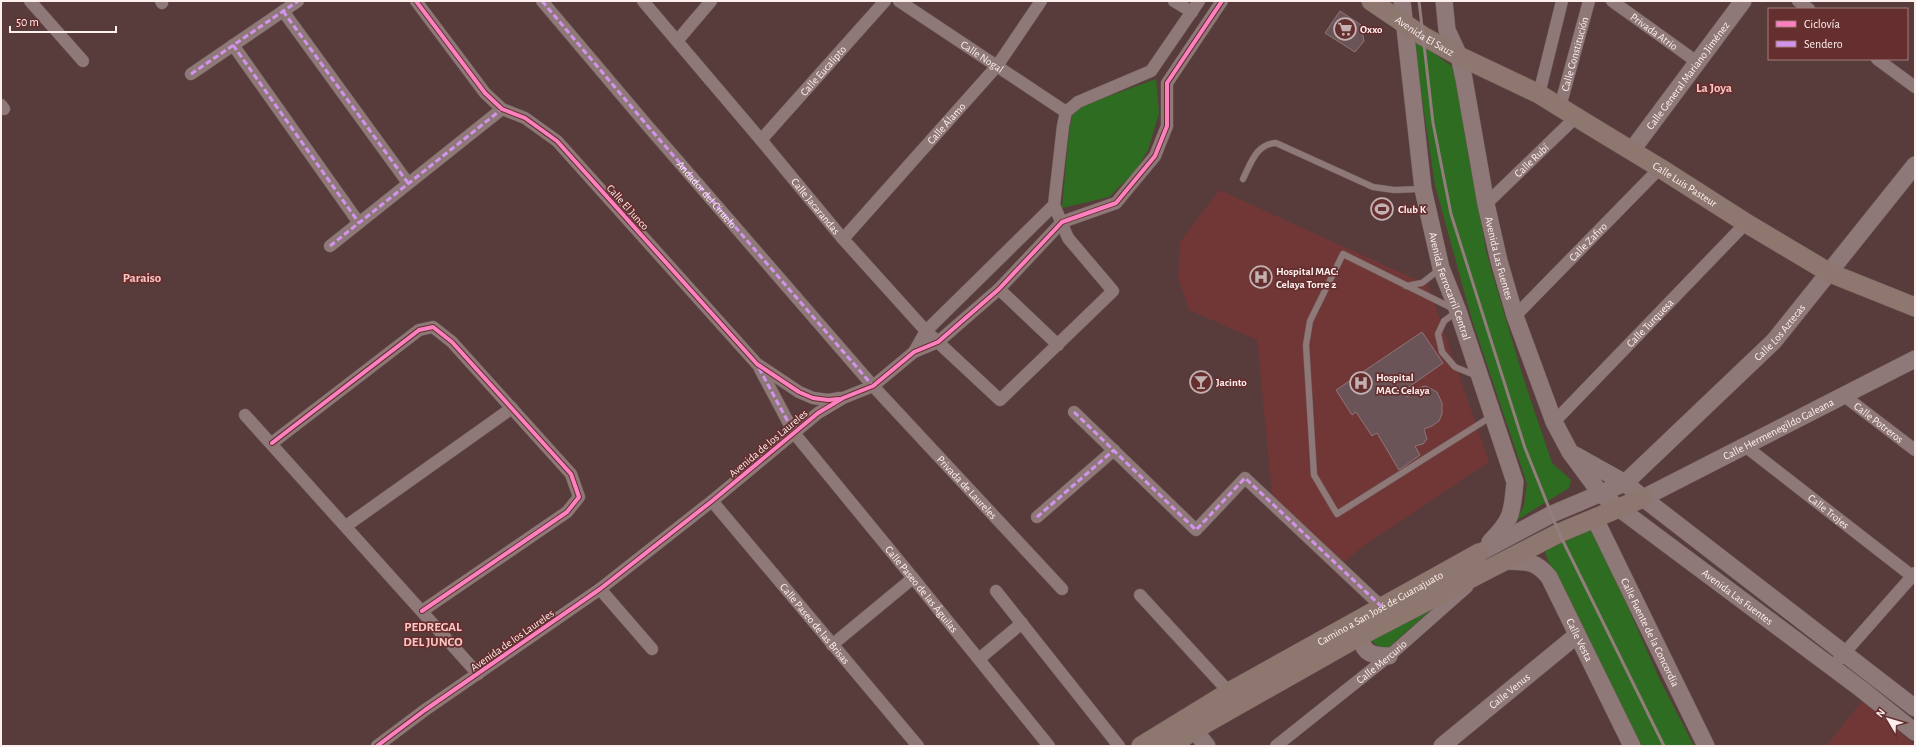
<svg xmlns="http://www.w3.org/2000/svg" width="1916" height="747" font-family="'Alegreya Sans',sans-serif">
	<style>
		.built { fill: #713737 }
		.green { fill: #2e6c21 }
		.building { fill: #6b5457; stroke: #8e7578 }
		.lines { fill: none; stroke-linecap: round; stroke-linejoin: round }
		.lane-casing { stroke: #6e595a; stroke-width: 7 }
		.street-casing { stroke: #6e595a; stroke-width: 13 }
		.secondary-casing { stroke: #6e595a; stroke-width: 18 }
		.primary-casing { stroke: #6e595a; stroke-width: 20 }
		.lane { stroke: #8f7878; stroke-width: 6 }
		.street { stroke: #8f7878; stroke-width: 12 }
		.secondary { stroke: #8f7878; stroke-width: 17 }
		.primary { stroke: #8e776f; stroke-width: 19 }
		.rail { stroke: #937d7d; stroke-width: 3 }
		.quiet { stroke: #d193ec; stroke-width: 3; stroke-dasharray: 6 3; stroke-linecap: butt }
		.cycleway-casing { stroke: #652f2f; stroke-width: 6 }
		.cycleway { stroke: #ff80c0; stroke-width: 4 }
		.labels { text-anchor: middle; stroke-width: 3.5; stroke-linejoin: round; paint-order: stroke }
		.poi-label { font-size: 11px; font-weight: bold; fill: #fdefee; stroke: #652f2f; text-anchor: start }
		.street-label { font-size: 11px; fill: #fdefee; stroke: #652f2f }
		.quarter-label { font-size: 13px; font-weight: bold; fill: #fcc5c2; stroke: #652f2f }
	</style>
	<rect width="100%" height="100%" fill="#583c3c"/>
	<!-- built -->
	<g class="built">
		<path d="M1219,190L1428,285L1489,462L1365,545L1340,565L1273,502L1257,340L1189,310L1178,277L1180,242Z"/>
		<path d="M1862,701L1915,745V746H1826Z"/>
	</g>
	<!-- green -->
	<g class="green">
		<path d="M1413,38L1454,68L1466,143L1487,255L1523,377L1552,463L1571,480L1569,488L1517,520L1524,505L1527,484L1472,320L1435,185Z"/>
		<path d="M1156,79L1159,113L1148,150L1135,171L1109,197L1062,208L1069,131L1073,113L1086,102L1112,95Z"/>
		<path d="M1587,529L1595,532L1659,678L1694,746H1641L1551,569L1545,552L1552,543Z"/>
		<path d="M1440,602L1389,647L1381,648L1371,641Z"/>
	</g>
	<!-- building -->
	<g class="building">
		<path d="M1340,11L1361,25L1364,41L1355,52L1325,33Z"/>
		<path d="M1422,332L1443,363L1403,391L1407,397L1417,388L1426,386L1437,392L1442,403V414L1439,421L1432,426L1424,429L1427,439L1423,444L1415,446L1420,455L1399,470L1377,433L1372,436L1356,412L1352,415L1336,390Z"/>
	</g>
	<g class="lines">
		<!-- lane casing -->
		<g class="lane-casing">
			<g id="lane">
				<path d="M1243,179C1251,163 1256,144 1276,143L1373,187L1394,190L1421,189"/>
				<path d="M1406,286L1422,283L1440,269"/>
				<path d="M1477,376L1455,367L1442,352L1438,334L1444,321L1458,311L1343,254L1310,321L1306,345L1314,475L1337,514L1492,416"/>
			</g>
		</g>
		<!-- street casing -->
		<g class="street-casing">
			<g id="street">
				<path d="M30,1L83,61"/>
				<path d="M161,1L162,3"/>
				<path d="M416,1L485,93L502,109L525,118L557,141L757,364L799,392L813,398L828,400L840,398"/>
				<path id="s1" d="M542,1L646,124L873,386L1062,589"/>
				<path id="s2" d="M643,1L761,140L843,239L926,331L1000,400L1113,291L1068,238L1054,205"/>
				<path id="s3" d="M899,1L1066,112"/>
				<path d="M1174,1L1192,12"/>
				<path id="s4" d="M1612,1L1697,62"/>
				<path d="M1798,1L1809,9"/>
				<path d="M283,11L408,183"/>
				<path d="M677,41L711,1"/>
				<path d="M233,45L359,223"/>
				<path d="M1877,59L1915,87"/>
				<path d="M191,74L298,1"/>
				<path d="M1539,94L1562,1"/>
				<path d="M1,105L4,109"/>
				<path id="s5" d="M1560,107L1589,1"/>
				<path id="s6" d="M761,140L885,1"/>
				<path id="s7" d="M1486,204L1576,117"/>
				<path id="s8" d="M843,239L997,66L1041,1"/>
				<path d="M330,246L502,109"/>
				<path d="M999,289L1058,345"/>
				<path id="s9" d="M1515,316L1660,168"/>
				<path d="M914,352L926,331L1054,205L1063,126L1066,112L1078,102L1151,71L1199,1"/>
				<path id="s10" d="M760,369L794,433L913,578L1049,746"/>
				<path id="s11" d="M1843,395L1915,450"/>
				<path d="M1074,412L1196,530L1245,478L1382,607"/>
				<path d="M245,415L478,674"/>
				<path id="s12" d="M1554,422L1746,223"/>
				<path d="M272,443L419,330L433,327L452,342L571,474L579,497L567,512L422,611"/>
				<path id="s13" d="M1745,446L1912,576"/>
				<path id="s14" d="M712,501L918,746"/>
				<path d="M1037,517L1114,450"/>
				<path d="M346,526L512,408"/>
				<path d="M600,589L652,649"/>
				<path d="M996,591L1119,746"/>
				<path d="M1140,595L1229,692"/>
				<path d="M832,645L913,578"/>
				<path d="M979,659L1022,623"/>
				<path d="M1832,667L1915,573"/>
				<path d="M377,746L425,710L600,589L712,501L818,413L843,398L873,386L914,352L938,342L999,289L1062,222L1116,203L1155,156L1167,126V83L1222,1"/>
				<path id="s15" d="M1276,746L1389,656L1467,587"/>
			</g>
		</g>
		<!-- secondary casing -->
		<g class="secondary-casing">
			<g id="secondary">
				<path id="s16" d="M1402,1L1423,189L1441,268L1458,311L1515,482C1512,512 1513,519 1490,542"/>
				<path id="s17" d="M1444,1L1447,30L1459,56L1464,79L1486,204L1499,261L1515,316L1554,422L1570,452L1601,494L1620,509L1860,688L1915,732"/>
				<path id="s18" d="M1632,150L1743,1"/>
				<path d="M1575,455L1625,483L1643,498L1915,708"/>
				<path id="s19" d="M1643,498L1915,359"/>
				<path id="s20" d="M1595,519L1706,746"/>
				<path id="s21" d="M1479,553L1552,514L1625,483L1774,341L1915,165"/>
				<path id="s22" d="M1506,561C1527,562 1535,560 1549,577L1632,746"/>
				<path d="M1356,624C1364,646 1360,656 1389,656"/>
				<path d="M1187,718L1194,730L1207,746"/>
				<path id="s23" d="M1442,746L1577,635"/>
			</g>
		</g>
		<!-- primary casing -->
		<g class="primary-casing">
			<g id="primary">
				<path id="s24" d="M1371,1L1423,36L1459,56L1539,94L1576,117L1660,168L1746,223L1830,273L1915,307"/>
				<path id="s25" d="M1141,746L1229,692L1479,553"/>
				<path d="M1171,746L1194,730L1360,636L1483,572L1559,533L1643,498"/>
			</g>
		</g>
		<!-- lane -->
		<use href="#lane" class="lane"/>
		<!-- street -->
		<use href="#street" class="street"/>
		<!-- secondary -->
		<use href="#secondary" class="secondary"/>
		<!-- primary -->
		<use href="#primary" class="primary"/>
		<!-- rail -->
		<path class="rail" d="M1419,1L1433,123L1451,214L1525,448L1559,533L1664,746"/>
		<!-- quiet -->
		<g class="quiet">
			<path id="s26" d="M542,1L646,124L873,386"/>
			<path d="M283,11L408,183"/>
			<path d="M233,45L359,223"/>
			<path d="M191,74L298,1"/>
			<path d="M330,246L502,109"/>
			<path d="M759,368L794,433"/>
			<path d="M1074,412L1196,530L1245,478L1382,607"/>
			<path d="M1037,517L1114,450"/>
		</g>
		<!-- cycleway casing -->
		<g class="cycleway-casing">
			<g id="cycleway">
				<path d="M416,1L485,93L502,109L525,118L557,141L757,364L799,392L813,398L828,400L839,399"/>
				<path d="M272,443L419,330L433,327L452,342L571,474L579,497L567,512L422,611"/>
				<path d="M377,746L425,710L600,589L712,501L818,413L843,398L873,386L914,352L938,342L999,289L1062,222L1116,203L1155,156L1167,126V83L1222,1"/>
			</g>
		</g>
		<!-- cycleway -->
		<use href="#cycleway" class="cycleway"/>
	</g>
	<!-- icons -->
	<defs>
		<g id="supermarket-ring" transform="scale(1.15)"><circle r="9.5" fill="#652f2f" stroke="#c3b0b0" stroke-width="1.5"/><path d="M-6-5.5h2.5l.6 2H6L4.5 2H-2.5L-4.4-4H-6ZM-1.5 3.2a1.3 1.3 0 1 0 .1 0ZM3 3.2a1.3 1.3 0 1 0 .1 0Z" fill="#c3b0b0"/></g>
		<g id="stadium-ring" transform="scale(1.15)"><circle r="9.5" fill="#652f2f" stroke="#c3b0b0" stroke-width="1.5"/><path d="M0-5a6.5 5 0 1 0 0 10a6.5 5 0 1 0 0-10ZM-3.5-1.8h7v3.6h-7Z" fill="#c3b0b0"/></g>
		<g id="hospital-ring" transform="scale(1.15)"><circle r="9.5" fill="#652f2f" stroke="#c3b0b0" stroke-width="1.5"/><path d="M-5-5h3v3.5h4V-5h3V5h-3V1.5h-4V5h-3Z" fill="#c3b0b0"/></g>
		<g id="bar-ring" transform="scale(1.15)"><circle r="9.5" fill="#652f2f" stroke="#c3b0b0" stroke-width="1.5"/><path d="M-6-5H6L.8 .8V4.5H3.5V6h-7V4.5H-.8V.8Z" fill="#c3b0b0"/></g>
	</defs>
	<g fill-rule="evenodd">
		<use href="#supermarket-ring" x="1345" y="29"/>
		<use href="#stadium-ring" x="1382" y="209"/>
		<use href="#hospital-ring" x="1261" y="277"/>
		<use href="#bar-ring" x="1201" y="382"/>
		<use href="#hospital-ring" x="1361" y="383"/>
	</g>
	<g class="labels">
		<!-- poi labels -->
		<g class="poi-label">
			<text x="1360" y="33">Oxxo</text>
			<text x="1398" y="213">Club K</text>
			<text x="1276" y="275">Hospital MAC:<tspan x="1276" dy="13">Celaya Torre 2</tspan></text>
			<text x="1376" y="381">Hospital<tspan x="1376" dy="13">MAC: Celaya</tspan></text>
			<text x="1216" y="386">Jacinto</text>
		</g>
		<!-- street labels -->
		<g class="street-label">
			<text dy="4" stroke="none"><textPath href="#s4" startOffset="52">Privada Atrio</textPath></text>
			<text dy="4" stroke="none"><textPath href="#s24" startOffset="64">Avenida El Sauz</textPath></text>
			<text dy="4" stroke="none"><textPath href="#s5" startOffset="55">Calle Constitución</textPath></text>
			<text dy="4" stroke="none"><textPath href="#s3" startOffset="100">Calle Nogal</textPath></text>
			<text dy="4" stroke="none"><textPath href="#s6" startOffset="93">Calle Eucalipto</textPath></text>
			<text dy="4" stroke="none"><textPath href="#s18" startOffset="93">Calle General Mariano Jiménez</textPath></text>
			<text dy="4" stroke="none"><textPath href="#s8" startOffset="155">Calle Álamo</textPath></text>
			<text dy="4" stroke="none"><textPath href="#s7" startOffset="63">Calle Rubí</textPath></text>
			<text dy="4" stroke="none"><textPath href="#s24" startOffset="364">Calle Luis Pasteur</textPath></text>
			<text dy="4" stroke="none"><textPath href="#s26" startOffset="254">Andador del Ciruelo</textPath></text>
			<text dy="4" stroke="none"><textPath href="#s2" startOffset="268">Calle Jacarandas</textPath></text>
			<text transform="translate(628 207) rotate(48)" y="4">Calle El Junco</text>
			<text dy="4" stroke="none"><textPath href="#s9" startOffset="104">Calle Zafiro</textPath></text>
			<text dy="4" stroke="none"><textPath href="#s17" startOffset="264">Avenida Las Fuentes</textPath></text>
			<text dy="4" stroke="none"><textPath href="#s16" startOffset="290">Avenida Ferrocarril Central</textPath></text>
			<text dy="4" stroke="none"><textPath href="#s12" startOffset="138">Calle Turquesa</textPath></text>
			<text dy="4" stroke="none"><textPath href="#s21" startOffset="378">Calle Los Aztecas</textPath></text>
			<text dy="4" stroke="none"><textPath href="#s11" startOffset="45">Calle Potreros</textPath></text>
			<text dy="4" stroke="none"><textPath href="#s19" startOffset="152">Calle Hermenegildo Galeana</textPath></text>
			<text transform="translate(768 443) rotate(-40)" y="4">Avenida de los Laureles</text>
			<text dy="4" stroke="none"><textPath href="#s1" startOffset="646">Privada de Laureles</textPath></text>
			<text dy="4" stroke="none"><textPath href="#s13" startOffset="106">Calle Trojes</textPath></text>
			<text dy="4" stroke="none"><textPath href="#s10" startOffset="274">Calle Paseo de las Águilas</textPath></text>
			<text dy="4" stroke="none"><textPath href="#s17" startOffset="694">Avenida Las Fuentes</textPath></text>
			<text dy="4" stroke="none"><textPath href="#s25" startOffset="276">Camino a San José de Guanajuato</textPath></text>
			<text dy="4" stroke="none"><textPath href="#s14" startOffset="160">Calle Paseo de las Brisas</textPath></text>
			<text dy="4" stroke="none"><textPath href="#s20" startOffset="126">Calle Fuente de la Concordia</textPath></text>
			<text transform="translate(512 640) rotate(-35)" y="4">Avenida de los Laureles</text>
			<text dy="4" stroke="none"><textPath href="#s22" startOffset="118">Calle Vesta</textPath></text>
			<text dy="4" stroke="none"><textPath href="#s15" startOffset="135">Calle Mercurio</textPath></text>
			<text dy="4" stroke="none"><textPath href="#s23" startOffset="87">Calle Venus</textPath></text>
		</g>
		<!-- quarter labels -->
		<g class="quarter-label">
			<text x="1714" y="92">La Joya</text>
			<text x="142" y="282">Paraiso</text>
			<text x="433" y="631">PEDREGAL<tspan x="433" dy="15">DEL JUNCO</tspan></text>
		</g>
	</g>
	<!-- border -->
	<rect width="1916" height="747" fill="none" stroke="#fdefee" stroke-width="4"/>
	<!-- legend -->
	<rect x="1768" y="8" width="140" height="52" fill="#652f2f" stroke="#a27c7b"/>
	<rect x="1776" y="21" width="20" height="6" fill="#ff80c0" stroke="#a27c7b"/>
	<text x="1804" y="28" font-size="12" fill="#fdefee">Ciclovía</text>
	<rect x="1776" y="41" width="20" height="6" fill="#d193ec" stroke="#a27c7b"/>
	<text x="1804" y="48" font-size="12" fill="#fdefee">Sendero</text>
	<!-- north arrow -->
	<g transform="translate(1888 719) rotate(308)" stroke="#652f2f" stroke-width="3" paint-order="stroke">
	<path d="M0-3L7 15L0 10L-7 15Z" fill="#fdefee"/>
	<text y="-6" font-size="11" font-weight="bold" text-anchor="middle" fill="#fdefee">N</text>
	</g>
	<!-- scale -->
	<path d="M10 26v6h106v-6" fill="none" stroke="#fdefee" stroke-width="2"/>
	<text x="16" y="26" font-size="12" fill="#fdefee" stroke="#652f2f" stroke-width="3" paint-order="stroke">50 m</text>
</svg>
